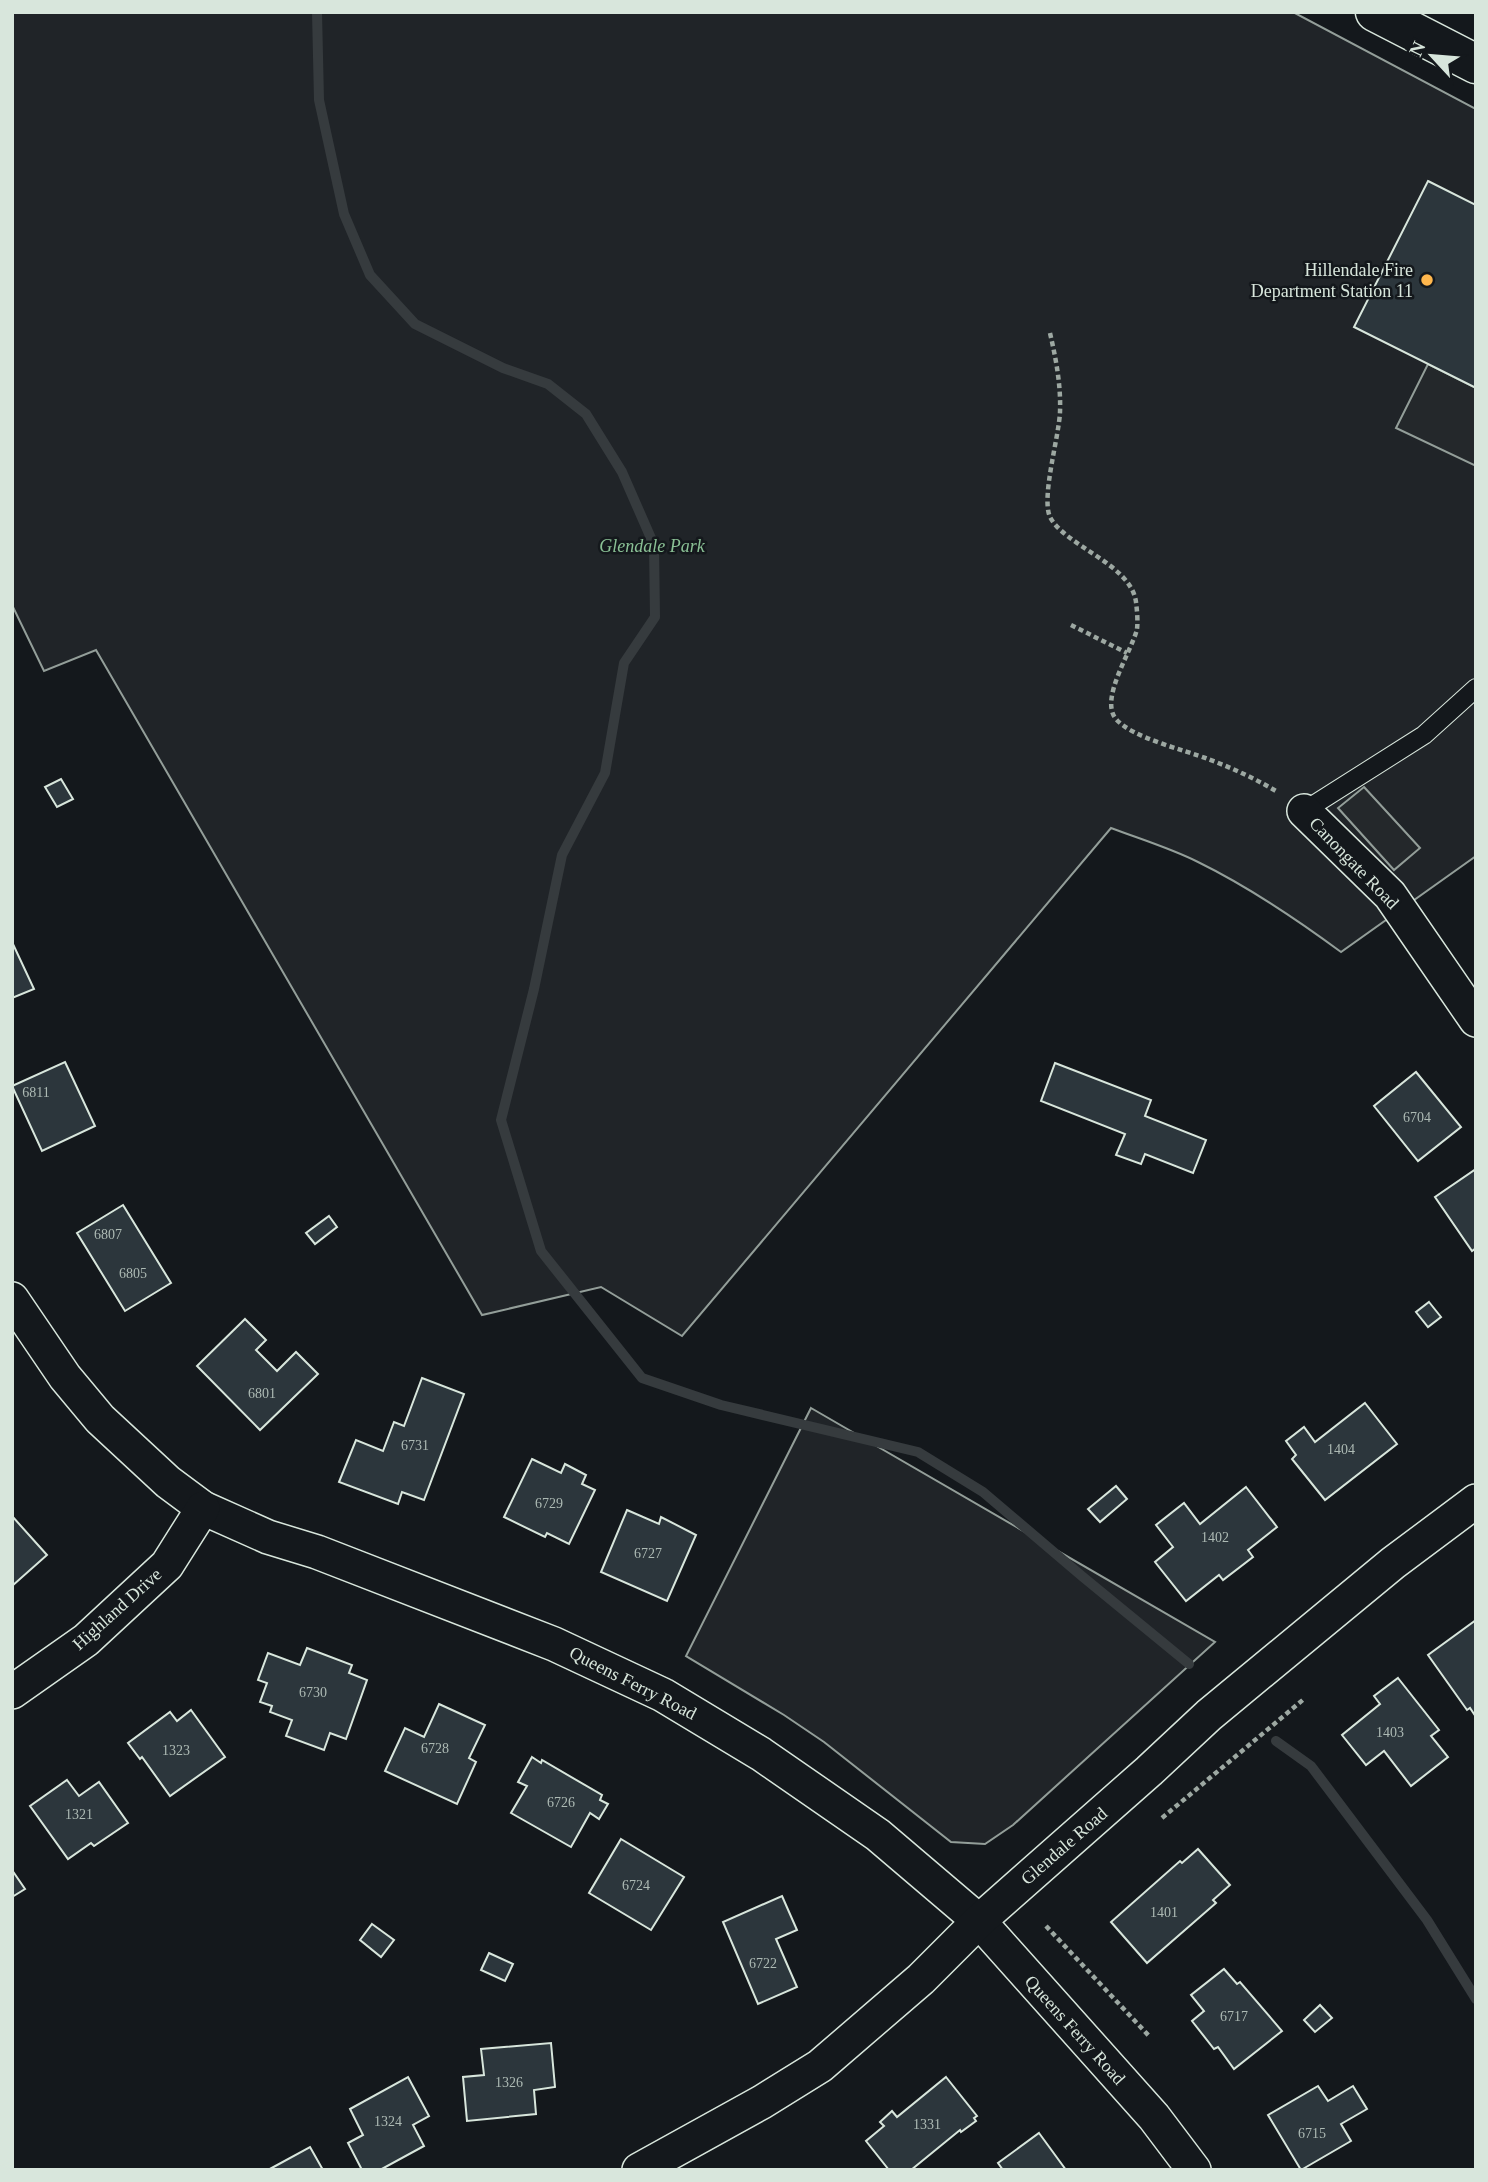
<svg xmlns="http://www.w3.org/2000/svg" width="1488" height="2182" font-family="Georgia,serif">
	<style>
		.green { fill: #202428; stroke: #939e99; stroke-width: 2 }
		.parking { fill: #24282b; stroke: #939e99; stroke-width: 2 }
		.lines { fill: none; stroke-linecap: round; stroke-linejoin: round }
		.stream { stroke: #363b3e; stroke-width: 10 }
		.building { fill: #2c363c; stroke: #d8e6dc; stroke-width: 2 }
		.lane-casing { stroke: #d8e6dc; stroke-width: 20 }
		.street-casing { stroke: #d8e6dc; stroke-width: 36 }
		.primary-casing { stroke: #d8e6dc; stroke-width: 41 }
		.path { stroke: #9da8a2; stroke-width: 4.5; stroke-dasharray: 5 3.5; stroke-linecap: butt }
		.lane { stroke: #14181c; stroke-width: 18 }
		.street { stroke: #14181c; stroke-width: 33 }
		.primary { stroke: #14181c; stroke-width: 38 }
		.poi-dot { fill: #ffb74d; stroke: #14181c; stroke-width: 2.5 }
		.labels { text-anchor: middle; stroke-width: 5; stroke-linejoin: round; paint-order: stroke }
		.number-label { font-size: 14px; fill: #adbab4 }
		.poi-label { font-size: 18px; fill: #d8e6dc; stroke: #14181c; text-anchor: end }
		.park-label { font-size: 18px; font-style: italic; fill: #8ac095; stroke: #14181c }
		.street-label { font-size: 18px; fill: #d8e6dc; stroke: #14181c }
	</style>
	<rect width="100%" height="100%" fill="#14181c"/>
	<!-- green -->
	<g class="green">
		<path d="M12,12H1293L1476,109V856L1341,952C1295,918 1249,887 1198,862C1170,848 1140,839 1111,828L682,1336L601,1287L482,1315L96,650L44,671L12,605Z"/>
		<path d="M811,1408L1215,1642L1013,1825L985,1844L951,1842L824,1742L784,1715L686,1656Z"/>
	</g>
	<!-- parking -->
	<g class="parking">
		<path d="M1428,364L1476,388V466L1396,428Z"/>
		<path d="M1364,787L1420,848L1394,870L1338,808Z"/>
	</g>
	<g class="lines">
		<!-- stream -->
		<g class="stream">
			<path d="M317,12L319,100L344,214L370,275L415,324L503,368L548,384L586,414L622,472L654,545L655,617L624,663L605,773L562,855L534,989L501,1120L541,1251L642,1378L721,1405L918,1452L983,1492L1083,1577L1189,1664"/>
			<path d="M1276,1741L1311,1766L1427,1920L1476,1999"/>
		</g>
	</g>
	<!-- building -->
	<g class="building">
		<path d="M1428,181L1476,205V388L1354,327Z"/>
		<path d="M61,779L73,799L57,807L45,787Z"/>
		<path d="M12,942L34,989L12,998Z"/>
		<path d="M65,1062L95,1126L42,1151L12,1086Z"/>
		<path d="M1055,1063L1151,1100L1145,1116L1206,1140L1193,1173L1145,1154L1141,1164L1116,1155L1125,1134L1041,1101Z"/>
		<path d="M1416,1072L1461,1127L1418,1161L1374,1106Z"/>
		<path d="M1476,1169V1248L1472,1251L1435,1197Z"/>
		<path d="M123,1205L171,1283L125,1311L77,1233Z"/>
		<path d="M329,1216L337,1227L315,1244L306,1233Z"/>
		<path d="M1429,1302L1441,1317L1428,1327L1416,1312Z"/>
		<path d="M245,1319L266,1340L256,1350L277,1371L296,1352L318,1374L260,1430L197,1366Z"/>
		<path d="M422,1378L464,1394L424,1500L402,1492L398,1504L339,1482L356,1440L383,1451L394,1422L404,1426Z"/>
		<path d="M1365,1403L1397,1444L1325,1500L1292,1459L1296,1455L1286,1441L1304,1427L1315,1442Z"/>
		<path d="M532,1459L561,1473L565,1464L586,1475L582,1484L595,1490L569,1544L547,1533L545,1537L504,1517Z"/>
		<path d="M1116,1486L1127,1499L1100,1522L1088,1509Z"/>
		<path d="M1246,1487L1277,1527L1248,1550L1253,1557L1223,1580L1219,1575L1186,1601L1155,1562L1173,1547L1156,1525L1184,1503L1200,1524Z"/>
		<path d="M627,1510L659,1524L661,1517L696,1535L667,1601L601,1572Z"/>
		<path d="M12,1516L47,1555L12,1586Z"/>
		<path d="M1476,1620V1717L1470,1708L1467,1710L1428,1655Z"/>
		<path d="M307,1648L352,1665L349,1673L367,1680L346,1739L330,1733L324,1750L286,1736L292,1720L270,1712L272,1706L260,1702L267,1683L258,1680L268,1653L300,1665Z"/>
		<path d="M1398,1678L1439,1730L1431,1736L1448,1757L1411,1786L1384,1751L1366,1765L1342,1735L1380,1704L1374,1696Z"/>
		<path d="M439,1704L485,1725L469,1758L476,1762L457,1804L385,1771L405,1728L424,1737Z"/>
		<path d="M191,1710L225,1757L170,1796L142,1757L140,1759L128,1743L170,1712L177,1721Z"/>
		<path d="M532,1757L541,1763L542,1760L602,1795L600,1800L608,1804L599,1819L590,1813L571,1847L511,1813L527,1786L518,1782Z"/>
		<path d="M67,1780L79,1796L99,1782L128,1823L94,1846L91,1843L68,1859L30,1806Z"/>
		<path d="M621,1839L684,1877L651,1930L589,1893Z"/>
		<path d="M1198,1849L1230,1885L1213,1900L1216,1903L1147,1963L1111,1922L1180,1861L1182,1863Z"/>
		<path d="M12,1870L25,1889L12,1897Z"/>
		<path d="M782,1896L797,1930L776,1939L797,1987L758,2004L723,1922Z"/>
		<path d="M372,1924L394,1940L381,1957L360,1940Z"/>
		<path d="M489,1953L513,1964L505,1981L481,1970Z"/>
		<path d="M1224,1969L1237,1984L1240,1982L1282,2031L1234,2069L1218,2047L1214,2049L1192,2021L1204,2011L1191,1995Z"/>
		<path d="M1320,2005L1332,2018L1315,2032L1304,2020Z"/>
		<path d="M551,2043L555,2087L534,2090L536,2114L467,2121L463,2077L484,2075L481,2049Z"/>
		<path d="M408,2077L429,2116L413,2125L424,2146L380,2170H362L348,2143L363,2135L350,2109Z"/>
		<path d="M946,2077L977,2116L974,2118L976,2121L961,2132L960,2130L911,2170H889L866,2141L884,2126L880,2122L892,2111L897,2117Z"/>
		<path d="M1318,2086L1328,2101L1353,2086L1367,2109L1341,2124L1351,2141L1301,2170L1268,2115Z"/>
		<path d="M1039,2133L1066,2170H1003L998,2163Z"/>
		<path d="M310,2147L323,2170H268Z"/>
	</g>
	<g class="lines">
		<!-- lane casing -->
		<g class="lane-casing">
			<path id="lane" d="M1304,811L1424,735L1476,688"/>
		</g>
		<!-- street casing -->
		<g class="street-casing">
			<g id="street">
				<path d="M1304,811L1390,895L1476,1020"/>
				<path d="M12,1299L65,1377L100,1419L168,1482L203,1508L268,1537L317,1552L554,1644L663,1695L761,1754L878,1835L979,1921L1154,2117L1194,2170"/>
				<path d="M12,1692L86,1640L167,1565L203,1508"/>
				<path d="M639,2170L762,2102L820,2066L921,1979L979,1921L1149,1771L1209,1715L1393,1563L1476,1501"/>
			</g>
		</g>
		<!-- primary casing -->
		<g class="primary-casing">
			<path id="primary" d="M1375,12L1476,64"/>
		</g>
		<!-- path -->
		<g class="path">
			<path d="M1050,333C1056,359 1061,385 1060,412C1059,437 1041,497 1050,517C1065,546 1131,564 1136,602C1137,610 1138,621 1137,629C1132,651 1099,699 1116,719C1132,738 1185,750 1208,759C1232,768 1254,778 1276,791"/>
			<path d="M1071,625L1127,653"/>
			<path d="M1162,1818L1304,1699"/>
			<path d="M1046,1926L1150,2037"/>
		</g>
		<!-- lane -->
		<use href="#lane" class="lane"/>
		<!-- street -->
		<use href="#street" class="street"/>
		<!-- primary -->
		<use href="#primary" class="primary"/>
	</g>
	<!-- markers -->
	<circle class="poi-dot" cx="1427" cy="280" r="7"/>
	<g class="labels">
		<!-- number labels -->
		<g class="number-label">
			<text x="36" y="1097">6811</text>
			<text x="1417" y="1122">6704</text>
			<text x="108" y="1239">6807</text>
			<text x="133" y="1278">6805</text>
			<text x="262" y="1398">6801</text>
			<text x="415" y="1450">6731</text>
			<text x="1341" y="1454">1404</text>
			<text x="549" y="1508">6729</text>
			<text x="1215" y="1542">1402</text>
			<text x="648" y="1558">6727</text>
			<text x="313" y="1697">6730</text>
			<text x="1390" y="1737">1403</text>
			<text x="435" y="1753">6728</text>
			<text x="176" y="1755">1323</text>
			<text x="561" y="1807">6726</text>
			<text x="79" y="1819">1321</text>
			<text x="636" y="1890">6724</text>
			<text x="1164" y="1917">1401</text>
			<text x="763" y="1968">6722</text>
			<text x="1234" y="2021">6717</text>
			<text x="509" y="2087">1326</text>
			<text x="388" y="2126">1324</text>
			<text x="927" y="2129">1331</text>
			<text x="1312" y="2138">6715</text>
		</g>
		<!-- poi labels -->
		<g class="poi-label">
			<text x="1413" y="276">Hillendale Fire<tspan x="1413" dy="21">Department Station 11</tspan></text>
		</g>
		<!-- park labels -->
		<g class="park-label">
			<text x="652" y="552">Glendale Park</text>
		</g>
		<!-- street labels -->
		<g class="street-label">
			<text transform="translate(1354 863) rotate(46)" y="6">Canongate Road</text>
			<text transform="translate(117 1609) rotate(-42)" y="6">Highland Drive</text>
			<text transform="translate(633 1683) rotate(27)" y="6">Queens Ferry Road</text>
			<text transform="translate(1064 1846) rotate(-41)" y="6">Glendale Road</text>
			<text transform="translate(1075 2030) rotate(48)" y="6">Queens Ferry Road</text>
		</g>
	</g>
	<!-- border -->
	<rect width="1488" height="2182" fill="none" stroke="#d8e6dc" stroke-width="28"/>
	<!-- north arrow -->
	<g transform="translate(1432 56) rotate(296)" stroke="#14181c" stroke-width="5" paint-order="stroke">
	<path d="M0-5L12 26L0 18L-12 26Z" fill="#d8e6dc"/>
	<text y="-10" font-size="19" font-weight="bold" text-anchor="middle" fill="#d8e6dc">N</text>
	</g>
</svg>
